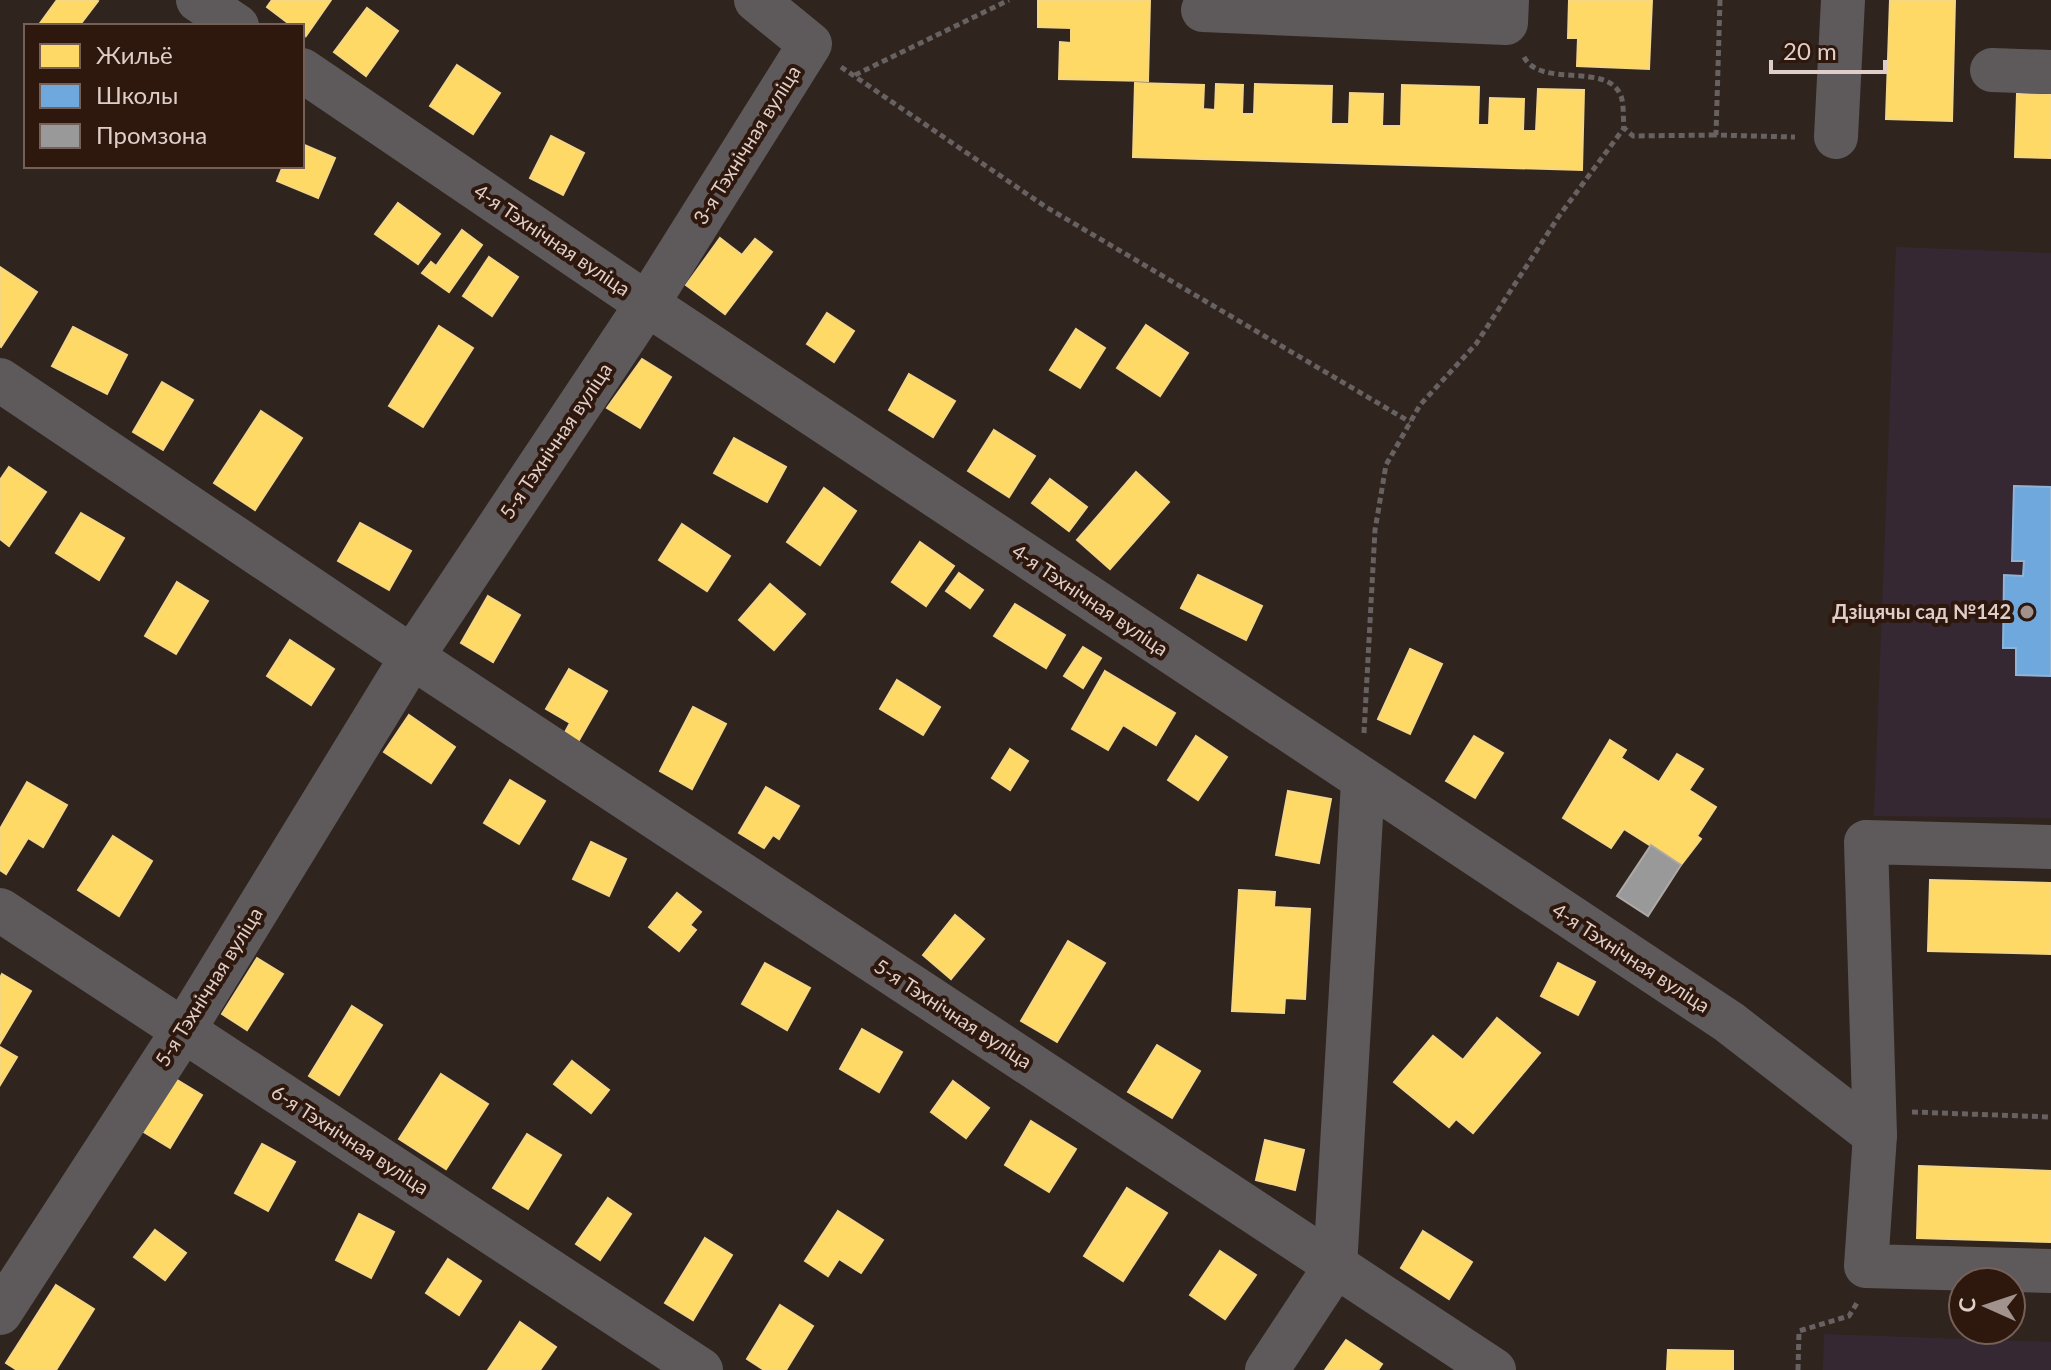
<svg xmlns="http://www.w3.org/2000/svg" width="2051" height="1370" font-family="Lato,sans-serif">
	<style>
		.education { fill: #362833 }
		.homes { fill: #ffd966; stroke: #f5d683; stroke-width: 2 }
		.schools { fill: #6fa8dc; stroke: #91b3d6; stroke-width: 2 }
		.industry { fill: #999; stroke: #aea9a7; stroke-width: 2 }
		.lines { fill: none; stroke-linecap: round; stroke-linejoin: round }
		.path { stroke: #676161; stroke-width: 5; stroke-dasharray: 6 4; stroke-linecap: butt }
		.minor { stroke: #5e5a5b; stroke-width: 44 }
		.poi-dot { fill: #a2928d; stroke: #2e170d; stroke-width: 3 }
		.labels { text-anchor: middle; stroke-width: 8; stroke-linejoin: round; paint-order: stroke }
		.street-label { font-size: 20px; fill: #dfcec8; stroke: #2e170d }
		.poi-label { font-size: 20px; font-weight: bold; fill: #dfcec8; stroke: #2e170d; text-anchor: end }
	</style>
	<rect width="100%" height="100%" fill="#30241f"/>
	<!-- education -->
	<g class="education">
		<path d="M1896,247L2051,253V818L1874,816Z"/>
		<path d="M1824,1334L2051,1342V1370H1823Z"/>
	</g>
	<!-- homes -->
	<g class="homes">
		<path d="M57,0H96L98,1L79,26H38Z"/>
		<path d="M272,0H331L306,36L302,26H292L267,7Z"/>
		<path d="M1038,0H1150L1148,81L1059,79L1060,42L1071,43V28L1038,27Z"/>
		<path d="M1569,0H1652L1649,69L1577,66L1578,38H1568Z"/>
		<path d="M1890,0H1955L1952,121L1886,119Z"/>
		<path d="M367,8L398,31L366,76L334,52Z"/>
		<path d="M457,65L500,93L473,134L430,106Z"/>
		<path d="M1135,83L1204,85L1203,109L1215,110L1216,84L1243,85L1242,114H1254L1255,84L1332,86L1331,124H1349L1350,93L1383,94L1382,126H1401L1402,85L1479,87L1478,125H1489L1490,98L1524,99L1523,131H1536L1538,89L1584,90L1582,170L1133,157Z"/>
		<path d="M2017,94L2051,95V158L2015,157Z"/>
		<path d="M551,136L584,153L563,195L530,178Z"/>
		<path d="M302,144L335,158L318,198L277,181L283,166H302Z"/>
		<path d="M398,203L440,234L418,264L375,234Z"/>
		<path d="M462,230L482,245L449,292L422,273L431,262L436,266Z"/>
		<path d="M720,238L742,255L755,239L772,252L725,314L686,285Z"/>
		<path d="M489,257L518,277L492,316L463,296Z"/>
		<path d="M0,267L37,292L1,347L0,346Z"/>
		<path d="M827,313L854,331L834,362L807,344Z"/>
		<path d="M1146,325L1188,353L1160,396L1117,368Z"/>
		<path d="M439,326L473,348L423,427L389,406Z"/>
		<path d="M73,327L127,355L107,394L52,366Z"/>
		<path d="M1076,329L1105,348L1080,388L1050,370Z"/>
		<path d="M642,359L671,377L640,428L607,408Z"/>
		<path d="M909,374L955,401L933,437L889,410Z"/>
		<path d="M162,382L193,400L163,450L133,432Z"/>
		<path d="M261,411L302,438L255,510L214,483Z"/>
		<path d="M994,430L1035,456L1009,497L968,471Z"/>
		<path d="M734,438L786,467L767,502L714,473Z"/>
		<path d="M9,467L46,492L9,546L0,539V480Z"/>
		<path d="M1136,472L1169,502L1110,569L1077,540Z"/>
		<path d="M1050,479L1087,507L1069,531L1032,503Z"/>
		<path d="M824,488L856,511L820,565L787,542Z"/>
		<path d="M81,513L124,538L99,580L56,553Z"/>
		<path d="M360,523L411,551L389,590L338,561Z"/>
		<path d="M682,524L730,556L707,591L659,560Z"/>
		<path d="M920,542L954,566L926,606L892,582Z"/>
		<path d="M959,573L983,590L970,608L946,591Z"/>
		<path d="M1198,575L1262,606L1246,640L1181,608Z"/>
		<path d="M177,582L208,601L176,654L145,636Z"/>
		<path d="M770,584L805,614L774,650L739,620Z"/>
		<path d="M488,596L520,615L493,662L461,643Z"/>
		<path d="M1015,604L1065,635L1046,668L994,636Z"/>
		<path d="M290,640L334,669L311,705L267,676Z"/>
		<path d="M1083,647L1101,658L1083,688L1064,676Z"/>
		<path d="M1410,649L1442,664L1410,734L1378,719Z"/>
		<path d="M569,669L607,691L578,742L564,734L570,723L546,709Z"/>
		<path d="M1105,671L1175,713L1156,745L1123,725L1108,750L1072,729Z"/>
		<path d="M897,680L940,707L923,735L880,709Z"/>
		<path d="M693,707L726,724L692,789L660,771Z"/>
		<path d="M409,715L455,747L431,783L384,752Z"/>
		<path d="M1196,736L1227,757L1198,800L1168,780Z"/>
		<path d="M1474,736L1503,753L1475,798L1446,781Z"/>
		<path d="M1610,740L1626,750L1621,758L1659,782L1677,754L1703,769L1689,790L1716,807L1697,836L1701,839L1681,865L1624,829L1611,848L1563,818Z"/>
		<path d="M1010,749L1028,761L1010,790L992,778Z"/>
		<path d="M510,780L545,801L519,844L484,823Z"/>
		<path d="M27,782L67,805L43,847L28,838L6,874L0,870V829Z"/>
		<path d="M766,787L799,806L779,839L773,835L764,848L739,833Z"/>
		<path d="M1288,791L1331,799L1319,863L1276,855Z"/>
		<path d="M113,836L152,861L119,916L78,890Z"/>
		<path d="M591,842L626,859L609,896L573,879Z"/>
		<path d="M1930,880L2051,883V954L1928,951Z"/>
		<path d="M1239,890L1275,892L1274,907L1310,909L1305,999L1285,998L1284,1013L1232,1011Z"/>
		<path d="M677,893L701,912L690,925L696,930L679,951L649,927Z"/>
		<path d="M955,915L984,939L951,979L923,955Z"/>
		<path d="M1068,941L1105,963L1057,1042L1021,1021Z"/>
		<path d="M257,958L283,974L247,1030L222,1014Z"/>
		<path d="M765,963L810,988L787,1030L742,1004Z"/>
		<path d="M1558,963L1595,982L1578,1015L1541,996Z"/>
		<path d="M2,974L31,991L0,1043V978Z"/>
		<path d="M352,1006L382,1025L339,1095L309,1076Z"/>
		<path d="M1497,1018L1540,1053L1473,1133L1456,1119L1449,1127L1394,1082L1433,1036L1463,1060Z"/>
		<path d="M862,1029L902,1052L879,1092L840,1069Z"/>
		<path d="M1157,1045L1200,1071L1172,1118L1128,1092Z"/>
		<path d="M0,1047L17,1057L0,1085Z"/>
		<path d="M572,1061L609,1090L591,1113L554,1084Z"/>
		<path d="M441,1074L488,1104L446,1169L399,1139Z"/>
		<path d="M169,1075L202,1095L170,1148L137,1128Z"/>
		<path d="M953,1081L989,1108L966,1138L931,1112Z"/>
		<path d="M1031,1121L1076,1149L1049,1192L1005,1165Z"/>
		<path d="M527,1134L561,1155L528,1209L493,1188Z"/>
		<path d="M1265,1140L1304,1150L1295,1190L1256,1180Z"/>
		<path d="M262,1144L295,1162L268,1211L235,1193Z"/>
		<path d="M1919,1166L2051,1171V1242L1917,1238Z"/>
		<path d="M1127,1188L1167,1213L1123,1281L1084,1256Z"/>
		<path d="M608,1198L631,1214L600,1260L576,1244Z"/>
		<path d="M838,1211L883,1240L861,1273L839,1259L828,1276L805,1261Z"/>
		<path d="M359,1214L394,1232L371,1278L336,1260Z"/>
		<path d="M155,1230L186,1253L165,1280L134,1257Z"/>
		<path d="M1423,1231L1472,1262L1449,1299L1401,1268Z"/>
		<path d="M705,1238L732,1255L693,1320L665,1303Z"/>
		<path d="M1220,1251L1256,1275L1225,1319L1190,1295Z"/>
		<path d="M448,1259L481,1281L459,1315L426,1293Z"/>
		<path d="M56,1285L94,1309L56,1370H17L6,1363Z"/>
		<path d="M780,1305L813,1326L786,1370H764L747,1359Z"/>
		<path d="M520,1322L556,1347L540,1370H488Z"/>
		<path d="M1346,1340L1382,1364L1378,1370H1325Z"/>
		<path d="M1668,1350L1733,1351V1370H1667Z"/>
	</g>
	<!-- schools -->
	<path class="schools" d="M2014,486L2051,487V676L2016,675V648H2003L2004,575L2023,576L2024,561H2012Z"/>
	<!-- industry -->
	<path class="industry" d="M1651,845L1681,865L1648,916L1617,896Z"/>
	<g class="lines">
		<!-- path -->
		<g class="path">
			<path d="M1720,0L1716,135L1795,137"/>
			<path d="M1524,57C1541,89 1607,61 1621,96C1624,104 1623,119 1624,128L1633,136L1716,135"/>
			<path d="M841,67L1046,207L1410,422"/>
			<path d="M855,75L1009,0"/>
			<path d="M1364,733L1375,530L1386,465L1420,405L1476,344L1559,216L1624,128"/>
			<path d="M1912,1112L2051,1117"/>
			<path d="M1798,1370L1799,1331L1849,1316L1857,1303"/>
		</g>
		<!-- minor -->
		<g class="minor">
			<path d="M198,0L237,26"/>
			<path d="M1203,10L1506,23L1507,0"/>
			<path d="M302,70L647,304L1729,1022L1875,1135"/>
			<path d="M1992,70L2051,72"/>
			<path d="M1836,137L1843,0"/>
			<path d="M0,380L412,657L1494,1370"/>
			<path d="M2051,847L1866,842L1875,1135L1866,1266L2051,1271"/>
			<path d="M0,910L701,1370"/>
			<path d="M0,1313L183,1031L412,657L647,304L810,44L756,0"/>
			<path d="M1267,1370L1335,1267L1363,782"/>
		</g>
	</g>
	<!-- markers -->
	<circle class="poi-dot" cx="2027" cy="612" r="8"/>
	<g class="labels">
		<!-- street labels -->
		<g class="street-label">
			<text transform="translate(747 145) rotate(-58)" y="7">3-я Тэхнічная вуліца</text>
			<text transform="translate(552 240) rotate(34)" y="7">4-я Тэхнічная вуліца</text>
			<text transform="translate(556 441) rotate(-56)" y="7">5-я Тэхнічная вуліца</text>
			<text transform="translate(1090 600) rotate(34)" y="7">4-я Тэхнічная вуліца</text>
			<text transform="translate(1631 958) rotate(33)" y="7">4-я Тэхнічная вуліца</text>
			<text transform="translate(209 987) rotate(-58)" y="7">5-я Тэхнічная вуліца</text>
			<text transform="translate(953 1014) rotate(33)" y="7">5-я Тэхнічная вуліца</text>
			<text transform="translate(350 1140) rotate(33)" y="7">6-я Тэхнічная вуліца</text>
		</g>
		<!-- poi labels -->
		<g class="poi-label">
			<text x="2011" y="619">Дзіцячы сад №142</text>
		</g>
	</g>
	<!-- legend -->
	<rect x="24" y="24" width="280" height="144" fill="#2e170d" stroke="#756058" stroke-width="2"/>
	<rect x="40" y="44" width="40" height="24" fill="#ffd966" stroke="#756058" stroke-width="2"/>
	<text x="96" y="64" font-size="24" fill="#dfcec8">Жильё</text>
	<rect x="40" y="84" width="40" height="24" fill="#6fa8dc" stroke="#756058" stroke-width="2"/>
	<text x="96" y="104" font-size="24" fill="#dfcec8">Школы</text>
	<rect x="40" y="124" width="40" height="24" fill="#999999" stroke="#756058" stroke-width="2"/>
	<text x="96" y="144" font-size="24" fill="#dfcec8">Промзона</text>
	<!-- north arrow -->
	<g transform="translate(1987 1306) rotate(273)"><circle r="38" fill="#2e170d" stroke="#756058" stroke-width="2"/>
	<path d="M0-6L14 30L0 20L-14 30Z" fill="#a2928d"/>
	<text y="-12" font-size="22" font-weight="bold" text-anchor="middle" fill="#dfcec8">С</text>
	</g>
	<!-- scale -->
	<path d="M1771 60v12h114v-12" fill="none" stroke="#dfcec8" stroke-width="4"/>
	<text x="1783" y="60" font-size="24" fill="#dfcec8" stroke="#2e170d" stroke-width="6" paint-order="stroke">20 m</text>
</svg>
